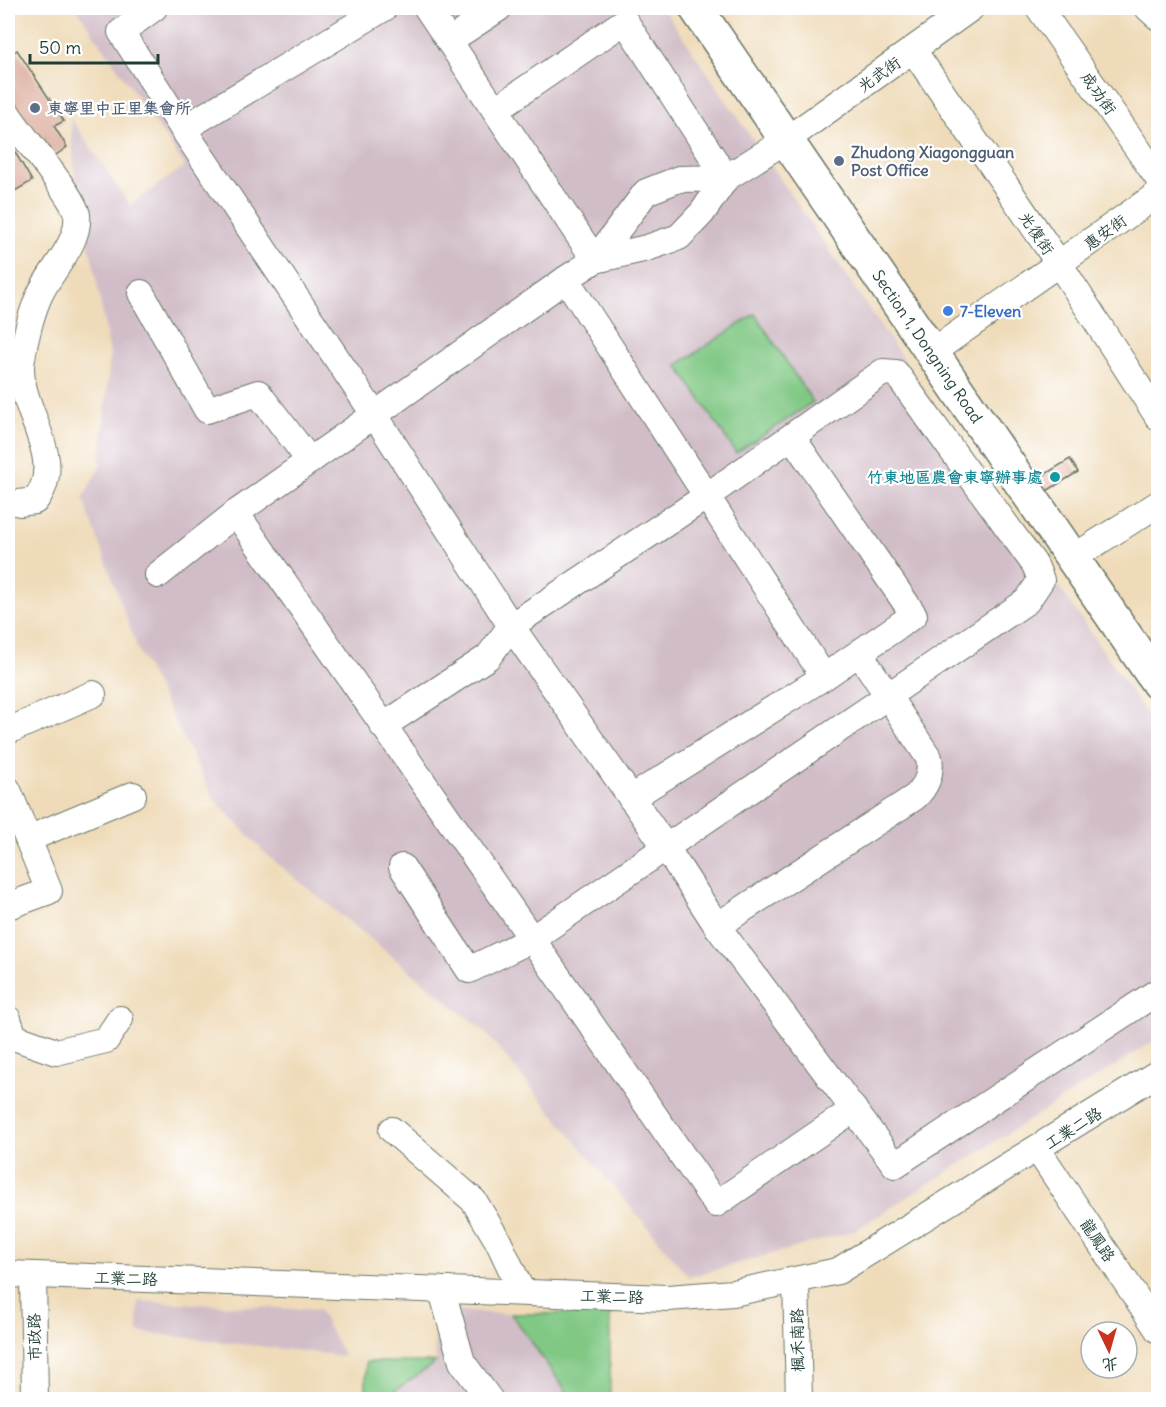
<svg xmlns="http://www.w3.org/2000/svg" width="1166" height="1407" font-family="Delius,'LXGW WenKai TC',sans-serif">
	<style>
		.industrial { fill: #d1bdc8 }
		.green { fill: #80c884; stroke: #50825c; stroke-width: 1.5 }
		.building { fill: #daa898 }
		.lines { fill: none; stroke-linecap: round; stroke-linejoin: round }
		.minor-casing { stroke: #687463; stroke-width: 28 }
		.major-casing { stroke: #687463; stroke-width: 36 }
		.minor { stroke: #fff; stroke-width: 26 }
		.major { stroke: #fff; stroke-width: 33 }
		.service-dot { fill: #5c6f8a; stroke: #fff; stroke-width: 2 }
		.shop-dot { fill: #3f7fe0; stroke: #fff; stroke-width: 2 }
		.culture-dot { fill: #0f9aa8; stroke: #fff; stroke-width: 2 }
		.labels { text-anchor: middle; stroke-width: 4.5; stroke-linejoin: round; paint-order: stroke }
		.street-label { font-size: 16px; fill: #1f3d34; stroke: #fff }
		.service-label { font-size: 16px; font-weight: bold; fill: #4e5e75; stroke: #fff; text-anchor: start }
		.shop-label { font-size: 16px; font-weight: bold; fill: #366cbe; stroke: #fff; text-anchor: start }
		.culture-label { font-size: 16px; font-weight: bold; fill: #0d838f; stroke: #fff; text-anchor: end }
	</style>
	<rect width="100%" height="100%" fill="#fff"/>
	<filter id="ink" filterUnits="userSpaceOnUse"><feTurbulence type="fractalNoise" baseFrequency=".0167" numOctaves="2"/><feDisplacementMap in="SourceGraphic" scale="12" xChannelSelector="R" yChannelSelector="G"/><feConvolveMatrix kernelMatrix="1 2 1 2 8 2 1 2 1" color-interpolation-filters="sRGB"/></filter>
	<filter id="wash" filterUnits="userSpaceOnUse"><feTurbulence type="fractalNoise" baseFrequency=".008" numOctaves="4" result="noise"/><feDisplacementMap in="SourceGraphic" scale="24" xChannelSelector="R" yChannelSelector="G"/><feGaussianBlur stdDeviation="1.35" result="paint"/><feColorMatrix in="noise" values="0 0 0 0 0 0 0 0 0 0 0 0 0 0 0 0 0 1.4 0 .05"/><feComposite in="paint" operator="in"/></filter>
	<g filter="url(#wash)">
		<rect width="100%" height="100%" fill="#efdbb9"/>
		<!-- industrial -->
		<g class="industrial">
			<path d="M76,8H663L1158,731V1038L854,1231L689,1277L484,1031L268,856L215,800L138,650L83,498L100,467L110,355L93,262L77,199L70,117L130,205L185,166Z"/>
			<path d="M138,1301L319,1310L344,1356L138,1332Z"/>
			<path d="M433,1310L511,1314L572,1399L383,1400L436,1362Z"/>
		</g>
		<!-- green -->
		<g class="green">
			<path d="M755,314L813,402L736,453L677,365Z"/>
			<path d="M610,1313V1400L572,1399L511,1314Z"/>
			<path d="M366,1362H436L383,1399H366Z"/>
		</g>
		<g id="blocks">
			<!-- building -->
			<g class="building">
				<path d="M17,50L64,121L54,126L67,147L49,160L8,95V56Z"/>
				<path d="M8,140L32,181L8,195Z"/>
				<path d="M1070,459L1078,472L1040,495L1032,482Z"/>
			</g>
		</g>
	</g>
	<g filter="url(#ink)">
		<use href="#blocks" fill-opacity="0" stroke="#687463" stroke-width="1.5"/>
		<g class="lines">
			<!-- minor casing -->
			<g class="minor-casing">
				<g id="minor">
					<path d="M154,8L121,32L183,129"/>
					<path d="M384,8L183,129L374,414L511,626L665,846L717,926L915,797C926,787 932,773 929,758L860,654"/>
					<path d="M427,8L595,260"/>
					<path d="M1039,8L1158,178"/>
					<path d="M1148,8L1158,17"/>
					<path d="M449,41L499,8"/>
					<path d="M913,50L1060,265L1158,417"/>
					<path d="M495,110L625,21L726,178L786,140L971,8"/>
					<path d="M8,114C21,135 74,196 77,215C80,242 52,269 41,292C32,310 25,338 22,358C13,405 70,457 35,501L19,503"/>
					<path d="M595,260L646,192L679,179L726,178L702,213L679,237L647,248L595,260L566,279L824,677L631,798"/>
					<path d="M141,293L207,410L258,393L310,461"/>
					<path d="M932,352L1158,194"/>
					<path d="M792,437L914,615L824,677"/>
					<path d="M236,513L716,1204L854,1109"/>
					<path d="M1074,557L1158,504"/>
					<path d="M158,575L236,513L566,279"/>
					<path d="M383,726L488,657L511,626L707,496L883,372L896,373L1035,565L1041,580L1027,601L530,940L469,970L402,867"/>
					<path d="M8,731L93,694"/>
					<path d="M8,790L49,891L8,906"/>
					<path d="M28,839L133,795"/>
					<path d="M717,926L895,1165L1154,994"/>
					<path d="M8,1019L14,1037L56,1052L106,1040L120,1019"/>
					<path d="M392,1130L474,1201L498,1241L522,1292"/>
					<path d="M1038,1150L1158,1330"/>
					<path d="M8,1274L668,1298L733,1293L838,1271L1158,1073"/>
					<path d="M33,1275L35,1400"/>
					<path d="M796,1281L799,1400"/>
					<path d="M442,1291L462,1362L490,1400"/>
				</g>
			</g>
			<!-- major casing -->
			<g class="major-casing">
				<g id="major">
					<path id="s1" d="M696,8L1158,683"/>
				</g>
			</g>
			<!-- minor -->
			<use href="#minor" class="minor"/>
			<!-- major -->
			<use href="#major" class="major"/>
		</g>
	</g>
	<!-- markers -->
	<g class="service-dot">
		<circle cx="35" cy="108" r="6"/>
		<circle cx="839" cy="161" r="6"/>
	</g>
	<circle class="shop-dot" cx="948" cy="311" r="6"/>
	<circle class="culture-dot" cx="1055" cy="477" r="6"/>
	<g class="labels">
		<!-- street labels -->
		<g class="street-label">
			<text transform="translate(879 74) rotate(-35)" y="6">光武街</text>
			<text transform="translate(1099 93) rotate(55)" y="6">成功街</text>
			<text transform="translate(1105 232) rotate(-36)" y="6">惠安街</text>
			<text transform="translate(1037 233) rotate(56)" y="6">光復街</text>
			<text dy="6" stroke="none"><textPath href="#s1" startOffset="410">Section 1, Dongning Road</textPath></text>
			<text transform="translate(1073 1128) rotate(-32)" y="6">工業二路</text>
			<text transform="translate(1098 1240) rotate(56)" y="6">龍鳳路</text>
			<text transform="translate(126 1278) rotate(2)" y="6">工業二路</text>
			<text transform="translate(612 1296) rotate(2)" y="6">工業二路</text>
			<text transform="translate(34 1337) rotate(-91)" y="6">市政路</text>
			<text transform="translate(797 1340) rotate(-91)" y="6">楓禾南路</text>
		</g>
		<!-- service labels -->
		<g class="service-label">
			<text x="47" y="114">東寧里中正里集會所</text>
			<text x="851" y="158">Zhudong Xiagongguan<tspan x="851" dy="18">Post Office</tspan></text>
		</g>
		<!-- shop labels -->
		<g class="shop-label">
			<text x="960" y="317">7-Eleven</text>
		</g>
		<!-- culture labels -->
		<g class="culture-label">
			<text x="1043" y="483">竹東地區農會東寧辦事處</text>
		</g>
	</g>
	<!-- margin -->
	<rect width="1166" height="1407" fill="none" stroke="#fff" stroke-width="30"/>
	<!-- north arrow -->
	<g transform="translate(1109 1350) rotate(175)"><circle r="28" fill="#ffffff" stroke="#a5b1ae" stroke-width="1.5"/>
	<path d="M0-4.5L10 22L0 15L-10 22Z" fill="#c8321e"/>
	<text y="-9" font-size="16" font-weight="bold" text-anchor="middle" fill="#1f3d34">北</text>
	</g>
	<!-- scale -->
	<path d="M30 54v9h128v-9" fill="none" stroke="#1f3d34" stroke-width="3"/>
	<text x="39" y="54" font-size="18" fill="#1f3d34" stroke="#ffffff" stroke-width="4.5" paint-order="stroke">50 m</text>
</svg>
